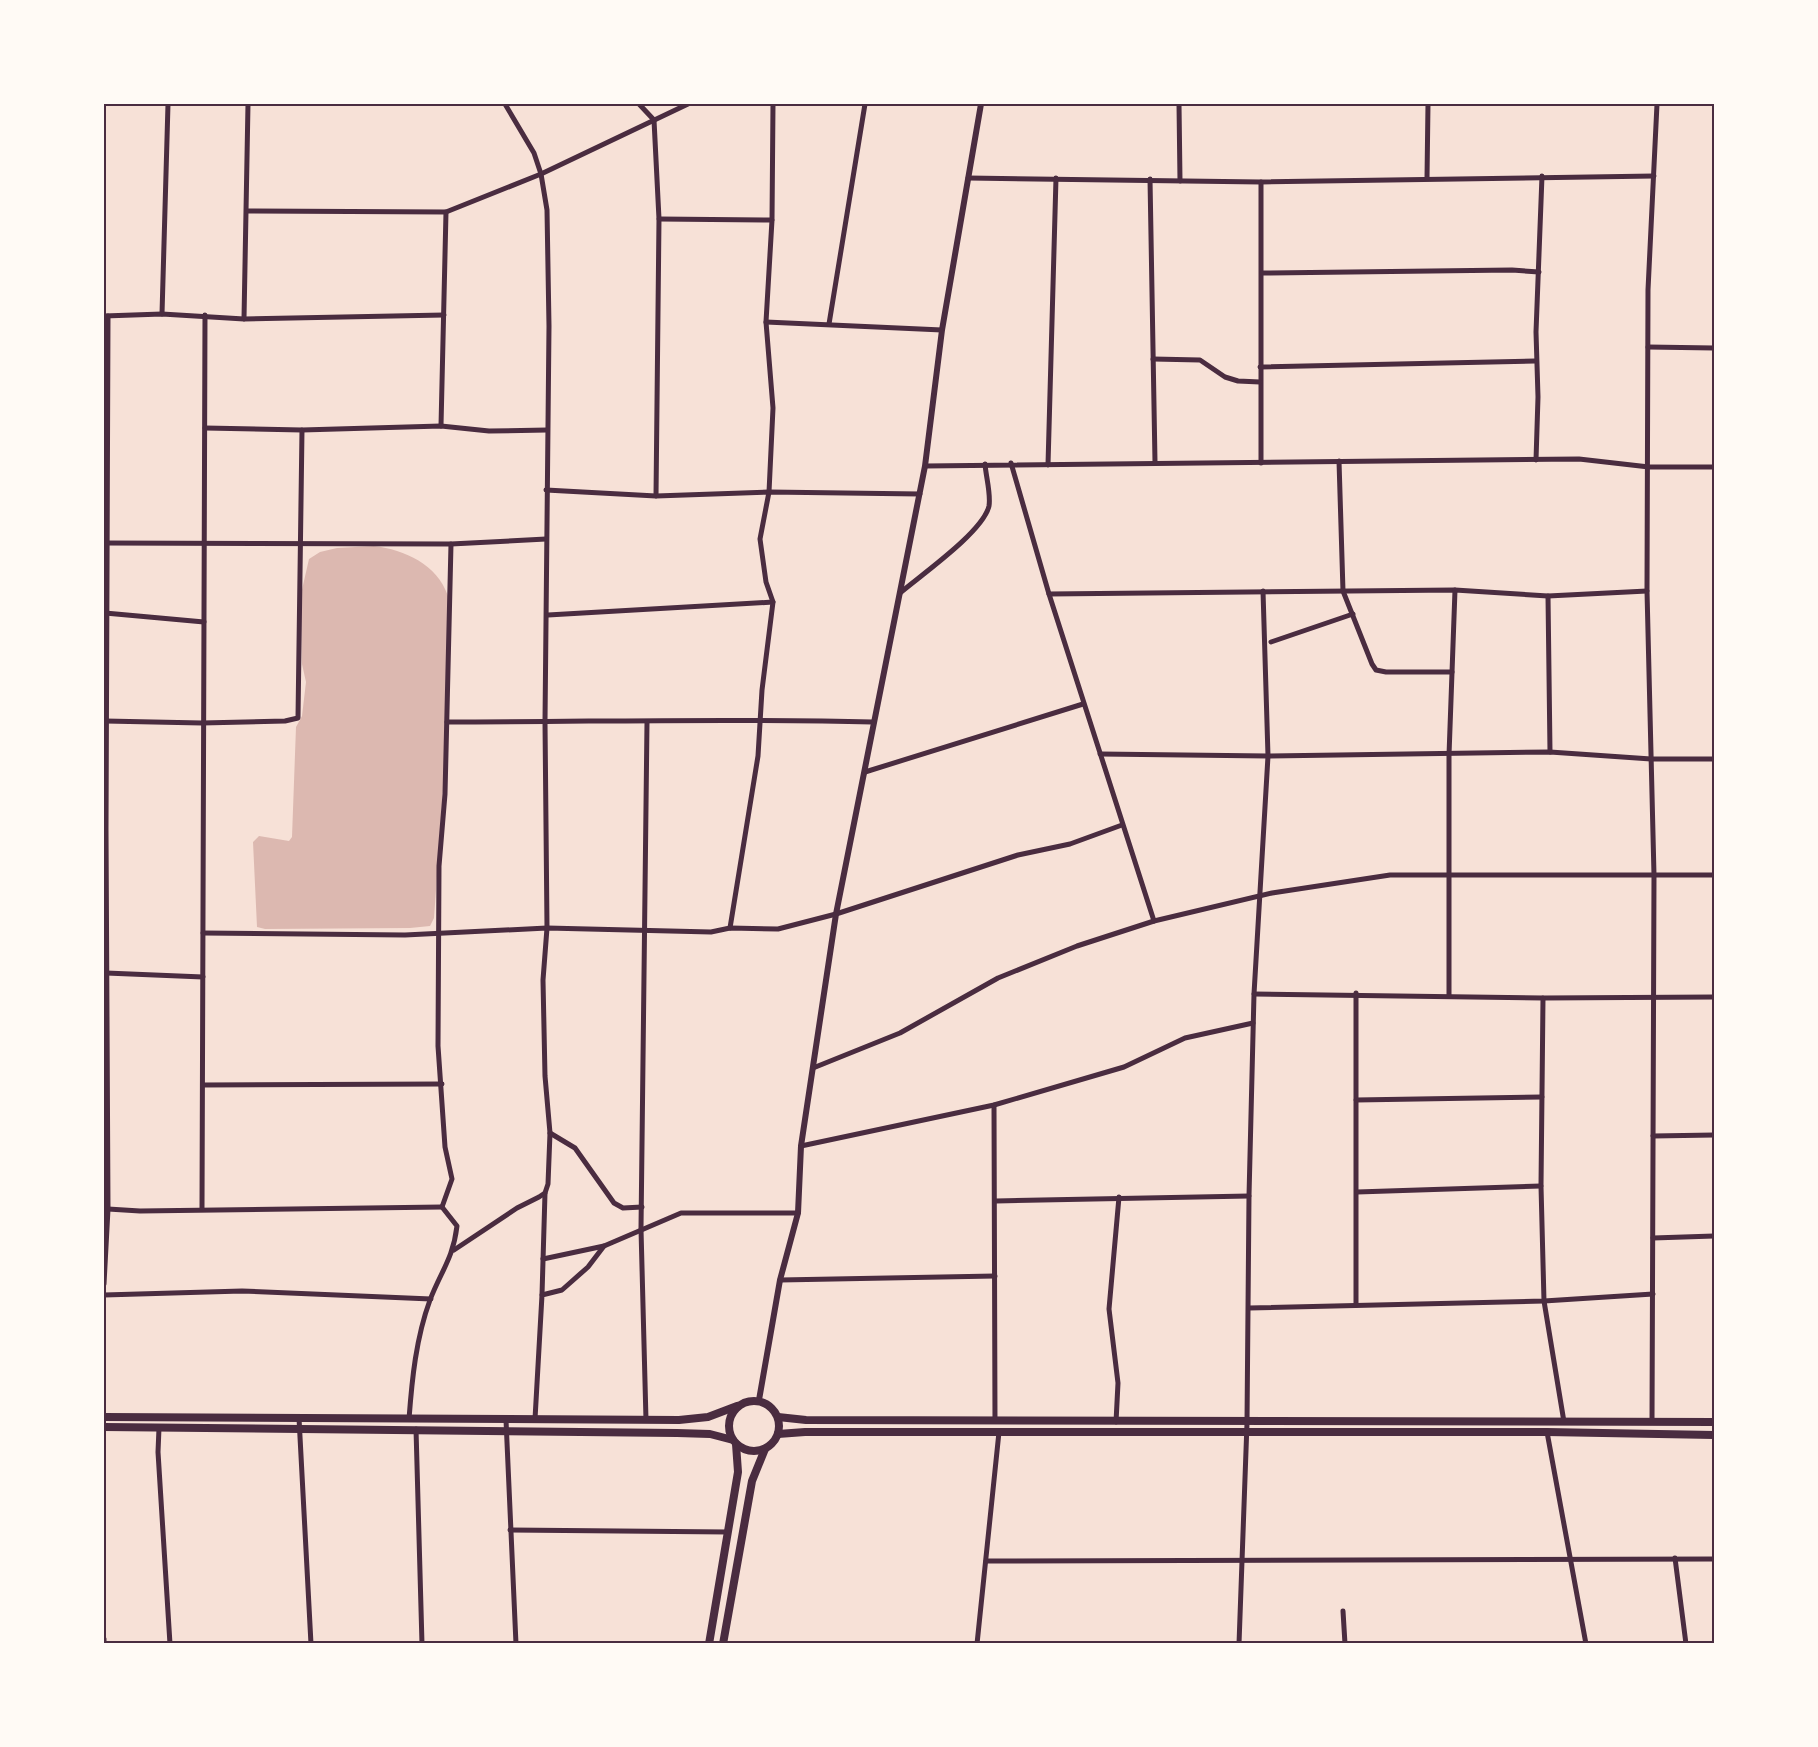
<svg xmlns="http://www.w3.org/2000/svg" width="1818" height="1747" font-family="Montserrat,sans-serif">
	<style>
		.water { fill: #dcb8b0 }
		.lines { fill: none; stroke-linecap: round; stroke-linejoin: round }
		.minor { stroke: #4a2c40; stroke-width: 5 }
		.tertiary { stroke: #4a2c40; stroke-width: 6 }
		.secondary { stroke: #4a2c40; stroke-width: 8 }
		.trunk { stroke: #4a2c40; stroke-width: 8 }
		.neatline { fill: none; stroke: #4a2c40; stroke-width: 2 }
	</style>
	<rect width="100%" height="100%" fill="#f7e1d7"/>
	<!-- water -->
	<path class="water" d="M374,546C405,550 437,564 448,596L444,776L434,918L430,926L410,928L265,929L257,927L253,842L259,836L289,841L292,837L296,727L302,716L306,682L302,664L301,594L309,559L320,552L337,548Z"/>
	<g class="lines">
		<!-- minor -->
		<g class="minor">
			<path d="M639,104L654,120L659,219L656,496"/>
			<path d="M1179,104L1180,181"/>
			<path d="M968,178L1261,182L1654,176"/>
			<path d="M1427,178L1428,104"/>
			<path d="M1150,179L1155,462"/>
			<path d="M1261,182V463"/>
			<path d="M248,211L446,212L541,174L688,104"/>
			<path d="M659,219L772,220"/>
			<path d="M1262,273L1512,270L1539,272"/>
			<path d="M162,314L168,104"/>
			<path d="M104,316L162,314L244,319L444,315"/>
			<path d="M244,319L248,104"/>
			<path d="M766,322L942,330"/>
			<path d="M829,324L865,104"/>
			<path d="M1648,347L1714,348"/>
			<path d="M1153,359L1200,360L1225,377L1238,381L1260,382"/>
			<path d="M1260,367L1535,361"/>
			<path d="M441,426L446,212"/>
			<path d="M205,428L302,430L441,426L489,431L547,430"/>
			<path d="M1536,460L1538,397L1536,332L1542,176"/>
			<path d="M1339,461L1343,591L1372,664L1376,670L1386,672H1452"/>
			<path d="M1011,463L1049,594"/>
			<path d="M1048,465L1056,178"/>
			<path d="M925,466L1579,459L1649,467H1714"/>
			<path d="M546,490L656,496L769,492L920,494"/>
			<path d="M104,543L451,544L546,539"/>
			<path d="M900,593C921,575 983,532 989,506C991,494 986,477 985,464"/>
			<path d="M1548,596L1550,752"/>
			<path d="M105,613L204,622"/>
			<path d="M548,615L773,602"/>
			<path d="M1271,642L1353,614"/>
			<path d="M105,721L202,723L285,721L298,718L302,430"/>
			<path d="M447,722C589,722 730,718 872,722"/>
			<path d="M1100,754L1268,756L1550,752L1651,759H1714"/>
			<path d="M865,772L1083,704"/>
			<path d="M1154,921L1049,594L1455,590L1548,596L1647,591"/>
			<path d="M730,928L758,756L762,690L773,602L766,582L760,539L769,492L773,408L766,322L772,220L773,104"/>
			<path d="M203,933L405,935L547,928L711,932L730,928L778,929L836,914L1018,855L1070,844L1122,825"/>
			<path d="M106,973L203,977"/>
			<path d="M1356,993V1305"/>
			<path d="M1254,994L1543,998L1714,997"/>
			<path d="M1449,996V755L1455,590"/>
			<path d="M1543,998L1541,1186L1544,1301L1564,1422"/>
			<path d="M813,1068L900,1033L998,978L1077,946L1154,921L1272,893L1390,875H1714"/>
			<path d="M203,1085L442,1084"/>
			<path d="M1356,1100L1542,1097"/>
			<path d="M994,1105L995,1421"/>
			<path d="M550,1133L575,1148L614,1203L623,1208L642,1207"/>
			<path d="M1653,1136L1714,1135"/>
			<path d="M801,1146L994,1105L1124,1067L1185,1038L1253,1023"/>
			<path d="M1357,1192L1541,1186"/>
			<path d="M996,1201L1249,1196"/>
			<path d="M442,1207L452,1179L445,1147L438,1046L439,866L445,794L451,544"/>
			<path d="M108,1209L140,1211L442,1207"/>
			<path d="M202,1209L205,315"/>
			<path d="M1653,1238L1714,1236"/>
			<path d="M454,1250L517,1208L539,1197L545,1193L548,1184L550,1133L545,1076L543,980L547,928L545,722L549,326L547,210L541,174L534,153L505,104"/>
			<path d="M543,1259L604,1246"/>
			<path d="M780,1280L995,1276"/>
			<path d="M104,1284L108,1209L106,829L108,316"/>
			<path d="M104,1295L242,1291L431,1299"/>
			<path d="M542,1295L545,1193"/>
			<path d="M1249,1308L1544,1301L1653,1294"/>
			<path d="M299,1418L311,1644"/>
			<path d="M409,1419C412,1379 416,1338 430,1300C441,1271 453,1259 457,1226L442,1207"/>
			<path d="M535,1419L542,1295L562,1290L588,1267L604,1246L681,1213H798"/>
			<path d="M506,1420L516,1644"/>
			<path d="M646,1420L641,1229L647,722"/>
			<path d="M1116,1422L1118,1383L1109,1309L1119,1197"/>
			<path d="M1652,1422L1654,875L1647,591L1648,290L1657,104"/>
			<path d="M159,1428L158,1452L170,1644"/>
			<path d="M416,1429L422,1644"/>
			<path d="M1547,1432L1586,1644"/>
			<path d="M510,1530L728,1532"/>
			<path d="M1675,1558L1686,1644"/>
			<path d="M986,1561L1714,1559"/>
			<path d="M1343,1611L1345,1644"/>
			<path d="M104,1639V1644"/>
			<path d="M977,1644L999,1432"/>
			<path d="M1239,1644L1247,1423L1249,1196L1254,994L1268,756L1263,591"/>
		</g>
		<!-- tertiary -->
		<path class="tertiary" d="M759,1400L780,1280L798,1213L801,1146L836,914L925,466L942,330L981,104"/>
		<!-- secondary -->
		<g class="secondary">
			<path d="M104,1417L679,1420L708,1417L737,1406"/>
			<path d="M104,1427L677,1433L710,1434L733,1440"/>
		</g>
		<!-- trunk -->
		<g class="trunk">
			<circle cx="754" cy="1426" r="25"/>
			<path d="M778,1417L806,1420L1714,1422"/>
			<path d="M778,1434L805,1432H1547L1714,1435"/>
			<path d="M709,1644L738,1472L736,1444"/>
			<path d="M723,1644L752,1481L765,1449"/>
		</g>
	</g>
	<!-- border -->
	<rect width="1818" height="1747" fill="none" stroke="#fffaf5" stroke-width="210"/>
	<rect x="105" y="105" width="1608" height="1537" class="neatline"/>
</svg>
